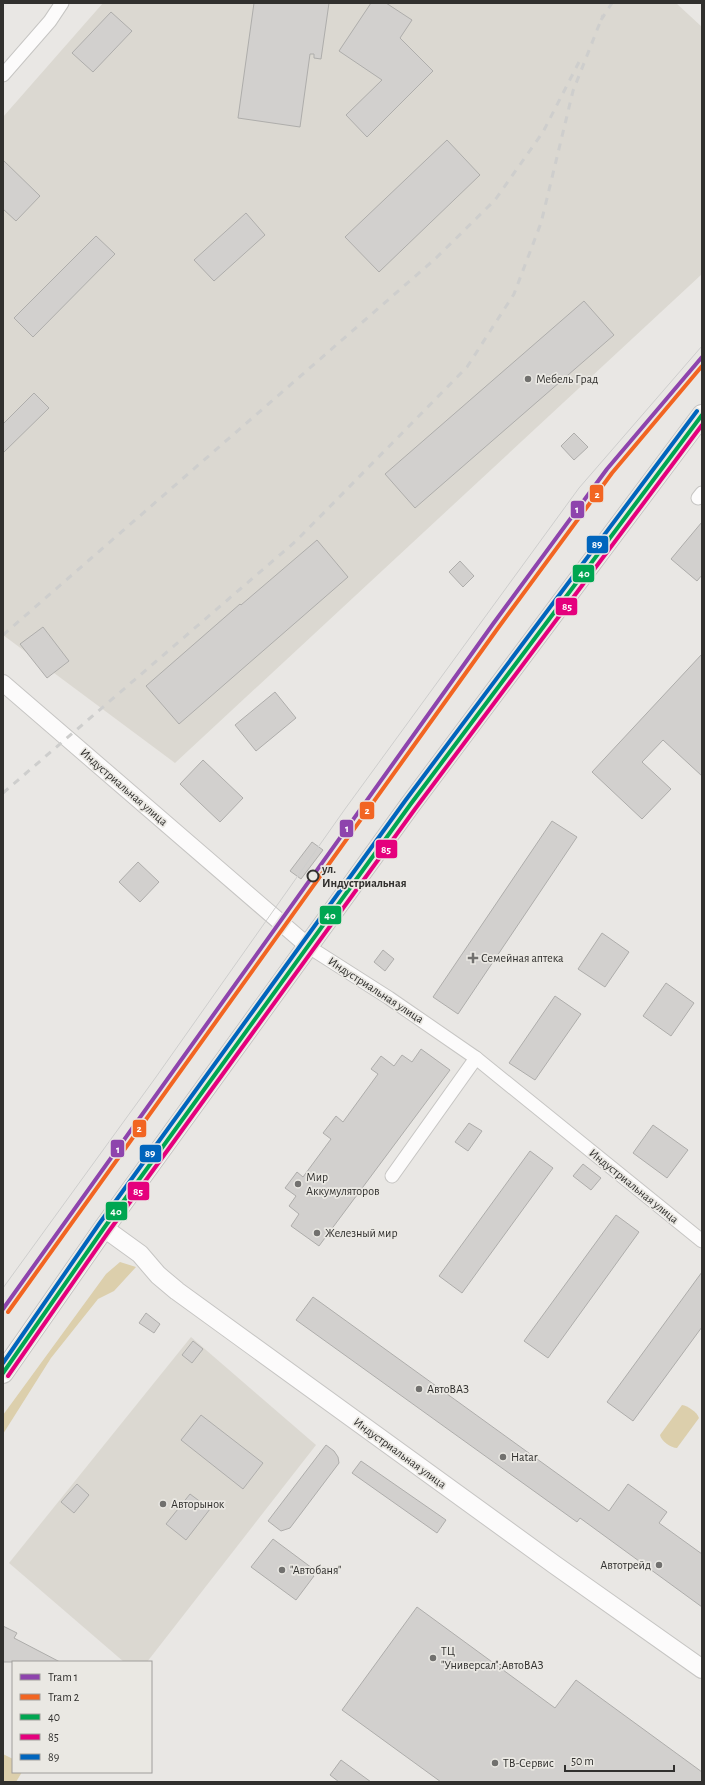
<svg xmlns="http://www.w3.org/2000/svg" width="705" height="1785" font-family="'Alegreya Sans',sans-serif">
	<style>
		.built { fill: #dbd8d1 }
		.green { fill: #dccfac }
		.building { fill: #d2d0ce; stroke: #aeadab }
		.lines { fill: none; stroke-linecap: round; stroke-linejoin: round }
		.minor-casing { stroke: #c6c5c3; stroke-width: 15 }
		.tertiary-casing { stroke: #c6c5c3; stroke-width: 18 }
		.secondary-casing { stroke: #c6c5c3; stroke-width: 20 }
		.primary-casing { stroke: #c6c5c3; stroke-width: 22 }
		.minor { stroke: #fcfbfb; stroke-width: 13 }
		.tertiary { stroke: #fcfbfb; stroke-width: 16 }
		.secondary { stroke: #fcfbfb; stroke-width: 18 }
		.primary { stroke: #fcfbfb; stroke-width: 20 }
		.tram { stroke: #cececd; stroke-width: 1 }
		.rail { stroke: #cececd; stroke-width: 3; stroke-dasharray: 7 7; stroke-linecap: butt }
		.bus-1-casing { stroke: #eae8e3; stroke-width: 7 }
		.bus-2-casing { stroke: #eae8e3; stroke-width: 7 }
		.bus-3-casing { stroke: #eae8e3; stroke-width: 7 }
		.bus-1 { stroke: #00a651; stroke-width: 4 }
		.bus-2 { stroke: #e5007d; stroke-width: 4 }
		.bus-3 { stroke: #0065bd; stroke-width: 4 }
		.tram-1-casing { stroke: #eae8e3; stroke-width: 7 }
		.tram-2-casing { stroke: #eae8e3; stroke-width: 7 }
		.tram-1 { stroke: #8e44ad; stroke-width: 4 }
		.tram-2 { stroke: #f26522; stroke-width: 4 }
		.poi-dot { fill: #71706e; stroke: #eae8e3; stroke-width: 1.5 }
		.stop-dot { fill: #eae8e3; stroke: #31302e; stroke-width: 2 }
		.labels { text-anchor: middle; stroke-width: 3.5; stroke-linejoin: round; paint-order: stroke }
		.poi-label { font-size: 12px; fill: #31302e; stroke: #eae8e3; text-anchor: start }
		.street-label { font-size: 12px; fill: #31302e; stroke: #eae8e3 }
		.stop-label { font-size: 12px; font-weight: bold; fill: #31302e; stroke: #eae8e3; text-anchor: start }
		.line-badge { stroke: #eae8e3; stroke-width: 1.5 }
		.badge-label { font-size: 11px; text-anchor: middle; font-weight: bold; fill: #fff }
	</style>
	<rect width="100%" height="100%" fill="#e9e7e4"/>
	<!-- built -->
	<g class="built">
		<path d="M103,3H676L702,27V274L175,763L3,635V117Z"/>
		<path d="M191,1337L316,1445L147,1662H124L9,1563Z"/>
	</g>
	<!-- green -->
	<g class="green">
		<path d="M120,1262L136,1267L114,1291L98,1299L51,1358L3,1434V1415L106,1274Z"/>
		<path d="M682,1405C688,1406 697,1412 699,1418L677,1448C671,1448 661,1441 660,1435Z"/>
		<path d="M3,1754L13,1759V1772H22L16,1782H3Z"/>
	</g>
	<!-- building -->
	<g class="building">
		<path d="M254,3H329L321,59L314,58V54H310L300,127L238,118Z"/>
		<path d="M371,3H386L412,20L400,38L433,71L367,137L346,115L382,80L339,51Z"/>
		<path d="M111,12L132,31L93,72L72,53Z"/>
		<path d="M447,140L480,175L379,272L345,237Z"/>
		<path d="M3,160L40,196L16,221L3,209Z"/>
		<path d="M246,213L265,235L214,281L194,260Z"/>
		<path d="M96,236L115,254L33,337L14,318Z"/>
		<path d="M584,301L614,335L415,508L385,474Z"/>
		<path d="M34,393L49,408L3,453V424Z"/>
		<path d="M574,433L588,447L574,460L561,446Z"/>
		<path d="M702,522V575L697,581L671,559Z"/>
		<path d="M317,540L348,577L179,724L146,686L240,604L241,605Z"/>
		<path d="M460,561L474,576L463,587L449,572Z"/>
		<path d="M43,627L69,661L47,678L20,644Z"/>
		<path d="M702,654V776L663,740L642,762L671,789L642,819L592,772Z"/>
		<path d="M275,692L296,718L256,751L235,725Z"/>
		<path d="M203,760L243,798L220,822L180,784Z"/>
		<path d="M552,821L577,837L458,1014L433,997Z"/>
		<path d="M312,842L323,850L301,879L290,871Z"/>
		<path d="M138,862L159,882L140,902L119,882Z"/>
		<path d="M602,933L629,952L605,987L578,969Z"/>
		<path d="M383,950L394,959L385,971L374,962Z"/>
		<path d="M666,983L694,1003L671,1036L643,1016Z"/>
		<path d="M555,996L581,1014L535,1080L509,1063Z"/>
		<path d="M421,1049L450,1070L319,1246L291,1226L299,1214L289,1206L296,1196L285,1188L297,1172L303,1177L331,1139L323,1133L336,1116L343,1122L378,1074L371,1069L381,1056L394,1066L402,1055L412,1062Z"/>
		<path d="M469,1123L482,1131L468,1151L455,1142Z"/>
		<path d="M653,1125L688,1150L667,1178L633,1153Z"/>
		<path d="M530,1151L553,1168L462,1293L439,1276Z"/>
		<path d="M583,1164L601,1178L591,1190L573,1176Z"/>
		<path d="M616,1215L639,1232L548,1358L524,1341Z"/>
		<path d="M702,1272V1327L633,1421L607,1402Z"/>
		<path d="M313,1297L609,1511L628,1484L667,1512L659,1523L702,1554V1607L580,1518L577,1522L296,1320Z"/>
		<path d="M146,1313L160,1324L154,1333L139,1323Z"/>
		<path d="M193,1341L203,1349L192,1363L182,1355Z"/>
		<path d="M201,1415L263,1463L243,1489L181,1440Z"/>
		<path d="M326,1445L334,1451L338,1457L339,1463L290,1528L281,1531L268,1521Z"/>
		<path d="M361,1461L446,1520L437,1533L352,1473Z"/>
		<path d="M77,1484L89,1495L74,1513L61,1502Z"/>
		<path d="M190,1494L210,1509L186,1540L166,1524Z"/>
		<path d="M273,1539L312,1568L308,1572L314,1576L296,1600L251,1567Z"/>
		<path d="M417,1607L555,1708L576,1680L702,1772V1782H441L342,1710Z"/>
		<path d="M3,1626L17,1633L14,1638L60,1662H3Z"/>
		<path d="M341,1760L371,1782H339L330,1775Z"/>
	</g>
	<g class="lines">
		<!-- minor casing -->
		<g class="minor-casing">
			<g id="minor">
				<path d="M3,75L50,21L62,3"/>
				<path d="M698,498L702,493"/>
				<path d="M309,947L389,998L476,1058L702,1241"/>
				<path d="M392,1176L476,1058"/>
			</g>
		</g>
		<!-- tertiary casing -->
		<g class="tertiary-casing">
			<path id="tertiary" d="M3,683L309,947"/>
		</g>
		<!-- secondary casing -->
		<g class="secondary-casing">
			<path id="secondary" d="M104,1228L140,1254L158,1275L177,1291L555,1565L702,1669"/>
		</g>
		<!-- primary casing -->
		<g class="primary-casing">
			<path id="primary" d="M3,1373L104,1228L410,805L702,415"/>
		</g>
		<!-- minor -->
		<use href="#minor" class="minor"/>
		<!-- tertiary -->
		<use href="#tertiary" class="tertiary"/>
		<!-- secondary -->
		<use href="#secondary" class="secondary"/>
		<!-- primary -->
		<use href="#primary" class="primary"/>
		<!-- tram -->
		<path class="tram" d="M3,1288L156,1077L345,809L579,488L702,346"/>
		<!-- rail -->
		<g class="rail">
			<path d="M601,20L612,3"/>
			<path d="M3,635L435,259L495,200L543,132L579,62"/>
			<path d="M3,793L296,541L467,367L514,294L541,223L573,91L603,15"/>
		</g>
		<!-- bus-1 casing -->
		<g class="bus-1-casing">
			<path id="bus-1" d="M3,1373L104,1228L410,805L702,415"/>
		</g>
		<!-- bus-2 casing -->
		<g class="bus-2-casing">
			<path id="bus-2" d="M8,1376L109,1231L415,809L702,425"/>
		</g>
		<!-- bus-3 casing -->
		<g class="bus-3-casing">
			<path id="bus-3" d="M3,1363L99,1224L405,801L697,411"/>
		</g>
		<!-- bus-1 -->
		<use href="#bus-1" class="bus-1"/>
		<!-- bus-2 -->
		<use href="#bus-2" class="bus-2"/>
		<!-- bus-3 -->
		<use href="#bus-3" class="bus-3"/>
		<!-- tram-1 casing -->
		<g class="tram-1-casing">
			<path id="tram-1" d="M3,1309L493,624L607,469L702,357"/>
		</g>
		<!-- tram-2 casing -->
		<g class="tram-2-casing">
			<path id="tram-2" d="M8,1312L498,628L612,473L702,366"/>
		</g>
		<!-- tram-1 -->
		<use href="#tram-1" class="tram-1"/>
		<!-- tram-2 -->
		<use href="#tram-2" class="tram-2"/>
	</g>
	<!-- markers -->
	<g class="poi-dot">
		<circle cx="528" cy="379" r="4"/>
		<path d="M471 952h4v4h4v4h-4v4h-4v-4h-4v-4h4z"/>
		<circle cx="298" cy="1184" r="4"/>
		<circle cx="317" cy="1233" r="4"/>
		<circle cx="419" cy="1389" r="4"/>
		<circle cx="503" cy="1457" r="4"/>
		<circle cx="163" cy="1504" r="4"/>
		<circle cx="659" cy="1565" r="4"/>
		<circle cx="282" cy="1570" r="4"/>
		<circle cx="433" cy="1658" r="4"/>
		<circle cx="495" cy="1763" r="4"/>
	</g>
	<circle class="stop-dot" cx="313" cy="876" r="5.5"/>
	<g class="labels">
		<!-- poi labels -->
		<g class="poi-label">
			<text x="536" y="383">Мебель Град</text>
			<text x="481" y="962">Семейная аптека</text>
			<text x="306" y="1181">Мир<tspan x="306" dy="14">Аккумуляторов</tspan></text>
			<text x="325" y="1237">Железный мир</text>
			<text x="427" y="1393">АвтоВАЗ</text>
			<text x="511" y="1461">Hatar</text>
			<text x="171" y="1508">Авторынок</text>
			<text x="651" y="1569" text-anchor="end">Автотрейд</text>
			<text x="290" y="1574">"Автобаня"</text>
			<text x="441" y="1655">ТЦ<tspan x="441" dy="14">"Универсал";АвтоВАЗ</tspan></text>
			<text x="503" y="1767">ТВ-Сервис</text>
		</g>
		<!-- street labels -->
		<g class="street-label">
			<text transform="translate(124 787) rotate(41)" y="4">Индустриальная улица</text>
			<text transform="translate(376 990) rotate(33)" y="4">Индустриальная улица</text>
			<text transform="translate(634 1186) rotate(39)" y="4">Индустриальная улица</text>
			<text transform="translate(400 1453) rotate(36)" y="4">Индустриальная улица</text>
		</g>
		<!-- stop labels -->
		<g class="stop-label">
			<text x="322" y="873">ул.<tspan x="322" dy="14">Индустриальная</tspan></text>
		</g>
	</g>
	<g class="line-badge">
		<rect x="589" y="484" width="15" height="19" rx="4" fill="#f26522"/>
		<rect x="570" y="500" width="15" height="19" rx="4" fill="#8e44ad"/>
		<rect x="586" y="535" width="23" height="19" rx="4" fill="#0065bd"/>
		<rect x="572" y="564" width="23" height="19" rx="4" fill="#00a651"/>
		<rect x="555" y="597" width="23" height="19" rx="4" fill="#e5007d"/>
		<rect x="359" y="801" width="16" height="19" rx="4" fill="#f26522"/>
		<rect x="339" y="819" width="15" height="19" rx="4" fill="#8e44ad"/>
		<rect x="375" y="839" width="23" height="20" rx="4" fill="#e5007d"/>
		<rect x="319" y="905" width="23" height="20" rx="4" fill="#00a651"/>
		<rect x="132" y="1119" width="15" height="19" rx="4" fill="#f26522"/>
		<rect x="110" y="1139" width="15" height="19" rx="4" fill="#8e44ad"/>
		<rect x="139" y="1144" width="23" height="19" rx="4" fill="#0065bd"/>
		<rect x="127" y="1181" width="23" height="20" rx="4" fill="#e5007d"/>
		<rect x="105" y="1201" width="23" height="20" rx="4" fill="#00a651"/>
	</g>
	<g class="badge-label">
		<text x="597" y="498">2</text>
		<text x="577" y="513">1</text>
		<text x="597" y="548">89</text>
		<text x="584" y="577">40</text>
		<text x="567" y="610">85</text>
		<text x="367" y="814">2</text>
		<text x="347" y="832">1</text>
		<text x="386" y="853">85</text>
		<text x="330" y="919">40</text>
		<text x="139" y="1132">2</text>
		<text x="118" y="1153">1</text>
		<text x="150" y="1157">89</text>
		<text x="138" y="1195">85</text>
		<text x="116" y="1215">40</text>
	</g>
	<!-- border -->
	<rect width="705" height="1785" fill="none" stroke="#31302e" stroke-width="8"/>
	<!-- legend -->
	<rect x="12" y="1661" width="140" height="112" fill="#eae8e3" stroke="#a09e9b"/>
	<rect x="20" y="1674" width="20" height="6" fill="#8e44ad" stroke="#a09e9b"/>
	<text x="48" y="1681" font-size="12" fill="#31302e">Tram 1</text>
	<rect x="20" y="1694" width="20" height="6" fill="#f26522" stroke="#a09e9b"/>
	<text x="48" y="1701" font-size="12" fill="#31302e">Tram 2</text>
	<rect x="20" y="1714" width="20" height="6" fill="#00a651" stroke="#a09e9b"/>
	<text x="48" y="1721" font-size="12" fill="#31302e">40</text>
	<rect x="20" y="1734" width="20" height="6" fill="#e5007d" stroke="#a09e9b"/>
	<text x="48" y="1741" font-size="12" fill="#31302e">85</text>
	<rect x="20" y="1754" width="20" height="6" fill="#0065bd" stroke="#a09e9b"/>
	<text x="48" y="1761" font-size="12" fill="#31302e">89</text>
	<!-- scale -->
	<path d="M565 1765v6h109v-6" fill="none" stroke="#31302e" stroke-width="2"/>
	<text x="571" y="1765" font-size="12" fill="#31302e" stroke="#eae8e3" stroke-width="3" paint-order="stroke">50 m</text>
</svg>
